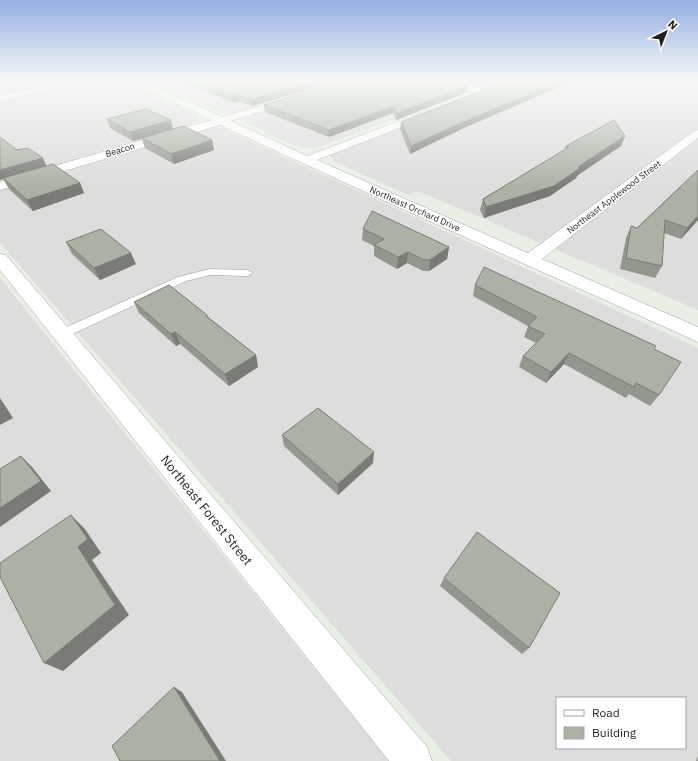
<svg xmlns="http://www.w3.org/2000/svg" width="698" height="761" font-family="'IBM Plex Sans',sans-serif">
	<style>
		.residential { fill: #dddddc; fill-rule: evenodd }
		.lines { fill: none; stroke-linecap: round; stroke-linejoin: round }
		.lane-casing { stroke: #a0a0a0; stroke-width: 1 }
		.street-casing { stroke: #a0a0a0; stroke-width: 1 }
		.lane { fill: #fff; fill-rule: evenodd }
		.street { fill: #fff; fill-rule: evenodd }
		.wall { fill: #93988e }
		.shaded-wall { fill: #787c74 }
		.building { fill: #abb1a5; stroke: #787c74 }
		.labels { text-anchor: middle; stroke-width: 3; stroke-linejoin: round; paint-order: stroke }
		.far-street-label { font-size: 9px; fill: #1f1f1f; stroke: #fff }
		.near-street-label { font-size: 13px; fill: #1f1f1f; stroke: #fff }
	</style>
	<rect width="100%" height="100%" fill="#e8f0e6"/>
	<!-- residential -->
	<g class="residential">
		<path d="M0,81H69L0,96Z"/>
		<path d="M86,81H124L198,116L199,119L193,124L181,128L0,183V100Z"/>
		<path d="M148,81H349L236,113H229L220,112Z"/>
		<path d="M365,81L463,90V94L318,147L306,148L296,146L244,122L247,117L253,115Z"/>
		<path d="M454,81H698V310L418,191L409,195L333,161L331,156L334,153L489,91Z"/>
		<path d="M213,127L222,128L698,348V761H451L0,243V190ZM557,698H685V748H557Z"/>
		<path d="M0,278L389,761H0Z"/>
	</g>
	<g class="lines">
		<!-- lane casing -->
		<g class="lane-casing">
			<path id="lane" d="M210,269L247,270L253,273L247,276L210,275L186,281L66,337L62,338L58,337L56,334L58,331L178,277Z"/>
		</g>
		<!-- street casing -->
		<g class="street-casing">
			<g id="street">
				<path d="M65,81H83L0,102V96Z"/>
				<path d="M129,81H141L222,117L289,98H295L297,100L295,102L231,121L307,156L425,111H433L434,113L433,115L317,160L528,253L694,131L698,130V138L542,259L698,327V342L398,207L220,125L0,190V182L211,120Z"/>
				<path d="M438,81H454L484,90L486,92L481,95Z"/>
				<path d="M0,254L6,255L427,747L432,761H389L0,270Z"/>
			</g>
		</g>
		<!-- lane -->
		<use href="#lane" class="lane"/>
		<!-- street -->
		<use href="#street" class="street"/>
	</g>
	<!-- wall -->
	<g class="wall">
		<path d="M180,81H337L252,106L238,101L234,103Z"/>
		<path d="M460,81H494L480,87Z"/>
		<path d="M502,81H573L466,127L410,154L400,129L401,122L486,89Z"/>
		<path d="M467,92L396,120L393,113L329,137L265,112L264,105Z"/>
		<path d="M107,119L173,129L212,140L214,150L174,164L145,148L142,139L133,141L110,128Z"/>
		<path d="M566,146H621L578,175L576,178L550,196L484,218L480,210L483,199L564,150Z"/>
		<path d="M17,150L80,183L84,193L33,211L9,189L3,179L0,180Z"/>
		<path d="M698,170V220L681,239L664,233L662,266L655,278L620,269L626,238L631,226L637,228Z"/>
		<path d="M363,229L449,247L447,259L429,271H423L407,263L397,269L374,256V246L362,240Z"/>
		<path d="M66,242L136,264L100,280L72,254Z"/>
		<path d="M475,285L654,349L659,395L650,406L629,394L626,398L564,364L546,383L519,367L523,356L536,343L524,337L528,326L473,296Z"/>
		<path d="M134,302L207,315L208,317L256,355L258,367L229,386L180,344L176,346L139,313Z"/>
		<path d="M282,435L373,463L338,495L284,446Z"/>
		<path d="M444,578L529,648L522,654L440,586Z"/>
		<path d="M698,756V761H696Z"/>
	</g>
	<!-- shaded-wall -->
	<g class="shaded-wall">
		<path d="M315,81H337L252,106L251,100Z"/>
		<path d="M481,81H494L480,87Z"/>
		<path d="M560,81H573L466,127L410,154L411,146L468,120Z"/>
		<path d="M468,86L467,92L396,120L397,113Z"/>
		<path d="M237,94L238,101L234,103L233,96Z"/>
		<path d="M394,106L393,113L329,137V130Z"/>
		<path d="M171,120L173,130L133,141L130,132Z"/>
		<path d="M625,136L621,146L578,175L576,178L550,196L484,218L486,207L578,167Z"/>
		<path d="M212,140L214,150L174,164L171,154Z"/>
		<path d="M43,158L47,167L0,180V170Z"/>
		<path d="M80,183L84,193L33,211L27,200Z"/>
		<path d="M698,216V220L681,239L687,228Z"/>
		<path d="M449,247L447,259L429,271L430,260Z"/>
		<path d="M408,252L407,263L397,269L398,257Z"/>
		<path d="M131,253L136,264L100,280L94,268Z"/>
		<path d="M175,332L180,344L176,346L171,334Z"/>
		<path d="M569,353L564,364L546,383L551,372Z"/>
		<path d="M256,355L258,367L229,386L225,374Z"/>
		<path d="M0,398L13,418L0,425Z"/>
		<path d="M374,452L373,463L338,495V484Z"/>
		<path d="M21,456L32,467L51,491L0,527V508Z"/>
		<path d="M71,515L85,529L101,553L92,560L129,615L63,671L44,663L78,547Z"/>
		<path d="M174,687L182,692L226,761H220Z"/>
	</g>
	<!-- building -->
	<g class="building">
		<path d="M195,81H315L251,100L237,94L233,96Z"/>
		<path d="M342,81H455L468,86L397,113L394,106L329,130L264,105Z"/>
		<path d="M502,81H560L468,120L411,146L401,122L486,89Z"/>
		<path d="M146,109L171,120L130,132L107,119Z"/>
		<path d="M614,120L625,136L578,167L580,168L554,186L486,207L483,199L569,147L566,146Z"/>
		<path d="M183,126L212,140L171,154L142,138Z"/>
		<path d="M0,137L17,150L28,148L43,158L0,170Z"/>
		<path d="M53,164L80,183L27,200L3,178Z"/>
		<path d="M698,170V216L687,228L665,220L662,266L626,258L631,226L637,228Z"/>
		<path d="M372,211L449,247L430,260H424L408,252L398,257L374,245L384,239L363,229Z"/>
		<path d="M101,229L131,253L94,268L66,242Z"/>
		<path d="M484,267L656,346L654,349L681,362L659,395L636,383L634,387L569,353L551,372L523,356L545,334L528,326L537,317L475,285Z"/>
		<path d="M169,285L207,315L206,316L256,355L225,374L175,332L171,334L134,302Z"/>
		<path d="M0,403L2,407L0,408Z"/>
		<path d="M318,408L374,452L338,484L282,435Z"/>
		<path d="M21,456L41,481L0,508V469Z"/>
		<path d="M71,515L88,539L78,547L115,605L44,663L0,577V563Z"/>
		<path d="M477,532L560,593L529,648L444,578Z"/>
		<path d="M174,687L220,761H120L112,746Z"/>
	</g>
	<!-- sky -->
	<linearGradient id="sky" x2="0" y2="1"><stop stop-color="#95afe3"/><stop offset="0.43" stop-color="#f5f8f4"/><stop offset="1" stop-color="#f5f8f4" stop-opacity="0"/></linearGradient>
	<rect width="698" height="188" fill="url(#sky)"/>
	<g class="labels">
		<!-- far-street labels -->
		<g class="far-street-label">
			<text transform="translate(120 150) rotate(-17)" y="3">Beacon</text>
			<text transform="translate(614 197) rotate(-37)" y="3">Northeast Applewood Street</text>
			<text transform="translate(415 209) rotate(24)" y="3">Northeast Orchard Drive</text>
		</g>
		<!-- near-street labels -->
		<g class="near-street-label">
			<text transform="translate(207 510) rotate(51)" y="5">Northeast Forest Street</text>
		</g>
	</g>
	<!-- legend -->
	<rect x="556" y="697" width="130" height="52" fill="#ffffff" stroke="#a5a5a5"/>
	<rect x="564" y="710" width="20" height="6" fill="#ffffff" stroke="#a5a5a5"/>
	<text x="592" y="717" font-size="12" fill="#1f1f1f">Road</text>
	<rect x="564" y="727" width="20" height="12" fill="#abb1a5" stroke="#a5a5a5"/>
	<text x="592" y="737" font-size="12" fill="#1f1f1f">Building</text>
	<!-- north arrow -->
	<g transform="translate(666 32) rotate(43)" stroke="#ffffff" stroke-width="3" paint-order="stroke">
	<path d="M0-3L7 15L0 10L-7 15Z" fill="#1f1f1f"/>
	<text y="-6" font-size="11" font-weight="bold" text-anchor="middle" fill="#1f1f1f">N</text>
	</g>
</svg>
